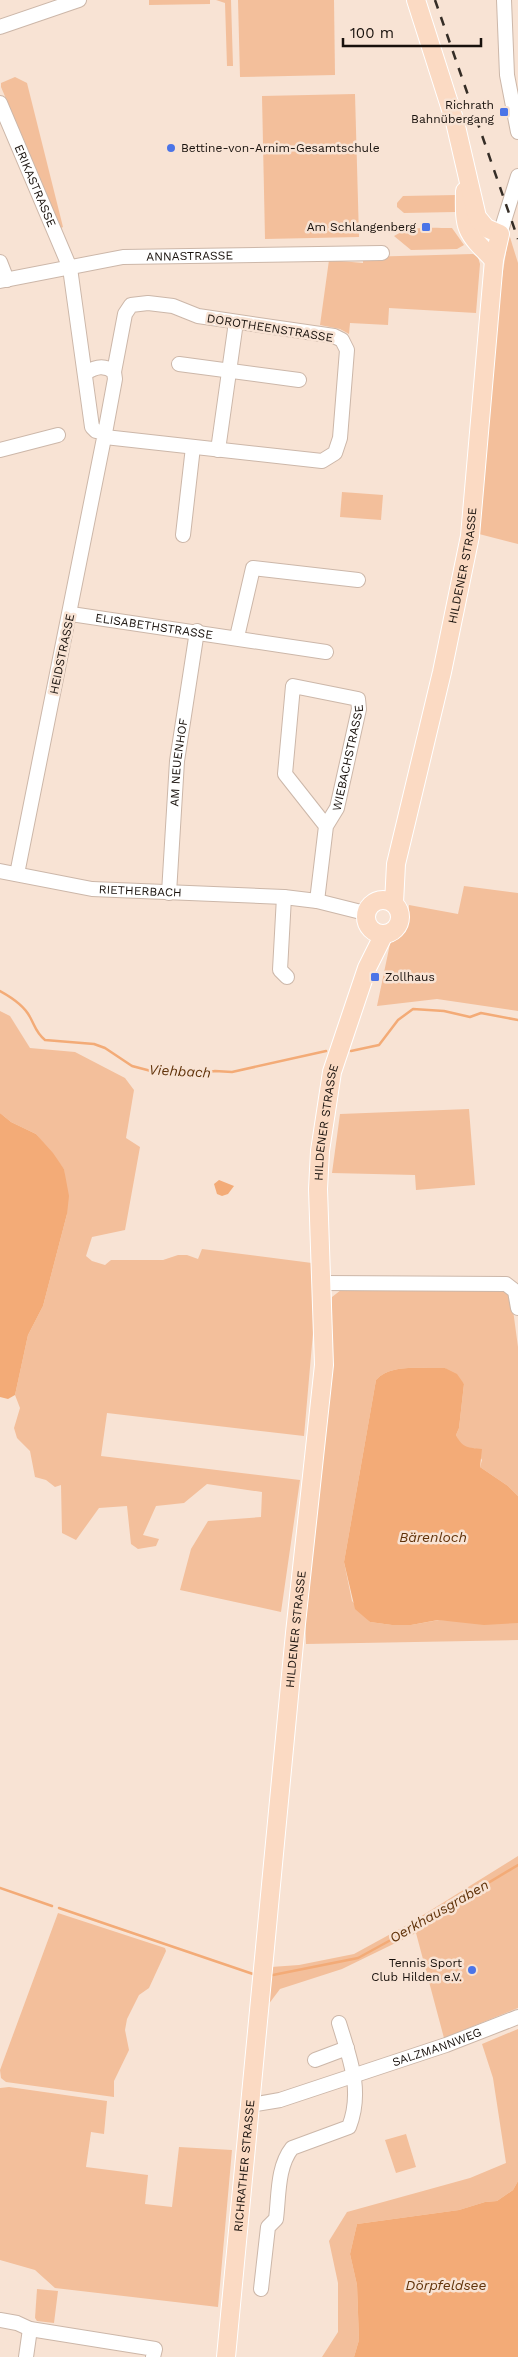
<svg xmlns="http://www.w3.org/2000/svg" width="518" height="2357" font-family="'Work Sans',sans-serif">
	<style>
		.green { fill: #f3bf9b }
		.water { fill: #f3ab77 }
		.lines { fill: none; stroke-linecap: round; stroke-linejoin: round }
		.stream { stroke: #f3ab77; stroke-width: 2.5 }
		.minor-casing { stroke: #ccb7a9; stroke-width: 16 }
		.major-casing { stroke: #fff; stroke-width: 20 }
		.minor { stroke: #fff; stroke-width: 14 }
		.major { stroke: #fbdac3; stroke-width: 18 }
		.rail { stroke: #352d26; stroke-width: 2.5; stroke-dasharray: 9 9; stroke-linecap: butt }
		.poi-dot { fill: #4b74e7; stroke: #f8e3d4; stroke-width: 2 }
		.labels { text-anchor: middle; stroke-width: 5; stroke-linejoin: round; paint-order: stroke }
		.poi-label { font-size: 12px; fill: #18110c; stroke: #f8e3d4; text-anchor: end }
		.street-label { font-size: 12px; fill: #18110c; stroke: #f8e3d4 }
		.water-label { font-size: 14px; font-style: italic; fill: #603209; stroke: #f8e3d4 }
	</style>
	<rect width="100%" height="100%" fill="#f8e3d4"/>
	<!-- green -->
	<g class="green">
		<path d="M149,0H210V4L149,5Z"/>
		<path d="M216,0H231L233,66H227L225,3Z"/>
		<path d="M238,0H334L335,75L240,77Z"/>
		<path d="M15,77L27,83L63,227L61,228L1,87V83Z"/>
		<path d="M355,94L359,237L265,239L262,96Z"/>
		<path d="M456,195L455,212L404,213L397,207V203L403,196Z"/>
		<path d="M452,228L464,245L457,249L411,250L394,236C410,225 434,228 452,228Z"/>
		<path d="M509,234L518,263V544L479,534L499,296Z"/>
		<path d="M473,254L478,257L480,264L476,313L389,308L388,325L350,323L349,334L340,329L320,325L329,260L363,263V257Z"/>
		<path d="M342,492L383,495L381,520L340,517Z"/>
		<path d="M464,886L518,893V1011L437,999L377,1006L391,939L407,927L409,905L458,914Z"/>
		<path d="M0,1011L10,1016L30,1048L75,1052L125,1078L134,1090L126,1138L140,1147L125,1230L92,1237L86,1256L92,1261L105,1265L111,1260H163L178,1255H187L198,1259L202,1249L312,1263L315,1310L304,1436L107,1413L101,1456L300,1480L281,1612L180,1590L191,1549L208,1521L261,1517L262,1492L207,1484L184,1503L156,1506L143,1535L159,1539L156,1546L138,1549L131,1544L127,1506L99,1508L76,1540L62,1533L61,1485L55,1487L46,1480L35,1477L30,1451L17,1438L14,1428L20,1408L15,1395L28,1335L43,1306L67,1214L64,1169L36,1134L11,1122L0,1113Z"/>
		<path d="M469,1109L475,1185L416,1190L415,1175L332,1173L340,1114Z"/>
		<path d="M500,1288L511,1295L518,1347V1496L508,1486L480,1467L482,1460L475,1448L469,1449L460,1444L456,1435L459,1428L464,1384L445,1368C424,1369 390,1363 376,1380L344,1562L352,1601L370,1622L392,1625H411L439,1620L518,1623V1640L306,1644L305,1606L332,1352V1297L341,1290Z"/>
		<path d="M518,1856V2008L444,2038L416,1933L342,1969L280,1989L268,2005L271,1967L299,1965L354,1954L407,1925Z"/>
		<path d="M58,1913L165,1948L166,1951L149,1988L139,1995L127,2019L125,2030L129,2050L114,2081V2097L6,2082L1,2078L0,2070Z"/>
		<path d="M518,2029V2181L513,2190L497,2201L485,2202L459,2210L357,2224L350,2254L357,2285L359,2340L354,2357H322L338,2332V2283L329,2241L347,2212L470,2178L506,2163L493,2078L482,2044Z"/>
		<path d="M9,2087L107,2101L104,2134L91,2132L86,2167L148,2175L145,2204L172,2207L179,2147L232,2150L218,2307L55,2288L35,2270L0,2260V2088Z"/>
		<path d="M406,2134L416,2167L396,2173L385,2140Z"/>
		<path d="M37,2289L58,2291L54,2323L37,2321L35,2318Z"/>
	</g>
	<!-- water -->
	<g class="water">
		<path d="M0,1113L11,1122L36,1134L53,1153L64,1169L69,1196L67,1214L43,1306L28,1335L15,1395L8,1399L0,1397Z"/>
		<path d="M219,1180L234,1186L228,1194L222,1196L217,1194L214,1184Z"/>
		<path d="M445,1368L457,1374L464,1384L459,1428L456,1435C463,1449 468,1447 482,1449L480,1467L508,1486L518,1496V1623L484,1625L438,1620L411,1625H392L370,1622L355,1609L344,1562L376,1380C390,1363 424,1369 445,1368Z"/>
		<path d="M518,2181V2357H354L359,2340L357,2285L350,2254L357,2224L459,2210L485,2202L497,2201L513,2190Z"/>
	</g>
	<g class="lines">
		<!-- stream -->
		<g class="stream">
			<path d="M0,991C11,997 24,1005 30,1017C35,1026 36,1033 45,1040L94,1044L105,1048L132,1066L151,1071L179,1069L197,1074L215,1071L232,1072L326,1051"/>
			<path d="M351,1051L379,1045L398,1020L413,1009L444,1011L470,1017L481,1013L518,1020"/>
			<path d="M0,1888L52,1906"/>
			<path d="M59,1908L253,1974"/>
			<path d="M273,1975L358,1958L420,1924L518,1865"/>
		</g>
		<!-- minor casing -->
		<g class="minor-casing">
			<g id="minor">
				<path d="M504,0L507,75L518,132"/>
				<path d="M0,27L79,0"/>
				<path id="s1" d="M0,103L70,268L92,427L96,431L105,433L17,874"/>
				<path d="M500,234L518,176"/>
				<path d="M0,262L7,280"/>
				<path id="s2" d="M0,281L123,257L382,253"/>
				<path d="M179,364L299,380"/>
				<path d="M86,373C96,366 105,365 114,372L115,379L105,433"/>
				<path d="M105,437L322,461L335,453L340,438L347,350L342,340L334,336L198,316L173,306L148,303L131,305L125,314L114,372"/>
				<path d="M0,450L58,435"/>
				<path d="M218,450L236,322"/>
				<path d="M183,535L193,447"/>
				<path id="s3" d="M71,614L326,652"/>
				<path d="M237,637L253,568L358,580"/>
				<path id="s4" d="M0,871L92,889L284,897L317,901L365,913"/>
				<path id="s5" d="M169,893L177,761L197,631"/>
				<path d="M284,897L280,970L287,977"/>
				<path id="s6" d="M317,901L326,826L337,808L359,709L358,699L293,686L285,774L326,826"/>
				<path d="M322,1283L506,1284L515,1291L518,1308"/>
				<path d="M315,2060L347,2048"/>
				<path id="s7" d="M251,2105L280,2100L446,2045L518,2017"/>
				<path d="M261,2289L268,2227L276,2219C279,2196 277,2167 292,2148L349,2127C363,2091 350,2059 339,2023"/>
				<path d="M0,2320L17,2323L30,2329L155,2349L153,2357"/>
				<path d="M26,2357L30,2329"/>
			</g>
		</g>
		<!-- major casing -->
		<g class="major-casing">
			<g id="major">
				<path d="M465,191C464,231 466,232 494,260"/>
				<circle cx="383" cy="917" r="17"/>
				<path id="s8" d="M394,903L396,864L442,672L470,536L494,260L500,234L486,228L477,217L455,122L416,0"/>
				<path id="s9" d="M226,2357L295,1633L324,1365L318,1189L320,1151L332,1072L367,968L384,934"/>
			</g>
		</g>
		<!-- minor -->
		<use href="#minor" class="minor"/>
		<!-- major -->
		<use href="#major" class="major"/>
		<!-- rail -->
		<path class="rail" d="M435,0L518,239"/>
	</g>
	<!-- markers -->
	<g class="poi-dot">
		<rect x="499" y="107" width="10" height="10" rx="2.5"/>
		<circle cx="171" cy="148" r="5"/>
		<rect x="421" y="222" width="10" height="10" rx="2.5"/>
		<rect x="370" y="972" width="10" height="10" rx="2.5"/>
		<circle cx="472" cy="1970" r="5"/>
	</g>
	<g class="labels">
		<!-- poi labels -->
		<g class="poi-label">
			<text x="494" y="109">Richrath<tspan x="494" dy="14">Bahnübergang</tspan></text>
			<text x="181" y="152" text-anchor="start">Bettine-von-Arnim-Gesamtschule</text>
			<text x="416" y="231">Am Schlangenberg</text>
			<text x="385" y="981" text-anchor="start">Zollhaus</text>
			<text x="462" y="1967">Tennis Sport<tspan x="462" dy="14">Club Hilden e.V.</tspan></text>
		</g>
		<!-- street labels -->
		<g class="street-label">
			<text dy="4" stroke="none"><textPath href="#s1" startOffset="90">ERIKASTRASSE</textPath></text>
			<text dy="4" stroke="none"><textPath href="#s2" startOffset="192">ANNASTRASSE</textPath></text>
			<text transform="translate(270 328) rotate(9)" y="4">DOROTHEENSTRASSE</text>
			<text dy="4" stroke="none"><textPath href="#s8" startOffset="345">HILDENER STRASSE</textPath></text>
			<text dy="4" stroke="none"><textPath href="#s3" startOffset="84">ELISABETHSTRASSE</textPath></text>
			<text transform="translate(62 654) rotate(-78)" y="4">HEIDSTRASSE</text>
			<text dy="4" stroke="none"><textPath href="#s6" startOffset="148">WIEBACHSTRASSE</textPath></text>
			<text dy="4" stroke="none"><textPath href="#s5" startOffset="131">AM NEUENHOF</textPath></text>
			<text dy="4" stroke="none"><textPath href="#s4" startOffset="142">RIETHERBACH</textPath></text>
			<text dy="4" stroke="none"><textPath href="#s9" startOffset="1240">HILDENER STRASSE</textPath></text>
			<text dy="4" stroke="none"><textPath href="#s9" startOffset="731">HILDENER STRASSE</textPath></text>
			<text dy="4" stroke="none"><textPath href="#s7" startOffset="195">SALZMANNWEG</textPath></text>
			<text dy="4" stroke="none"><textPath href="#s9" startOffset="192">RICHRATHER STRASSE</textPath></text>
		</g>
		<!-- water labels -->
		<g class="water-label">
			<text transform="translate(180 1071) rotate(3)" y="5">Viehbach</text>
			<text x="433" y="1542">Bärenloch</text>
			<text transform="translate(439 1911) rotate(-30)" y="5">Oerkhausgraben</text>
			<text x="446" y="2290">Dörpfeldsee</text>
		</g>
	</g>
	<!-- scale -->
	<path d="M343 38v8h138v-8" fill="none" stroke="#18110c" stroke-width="2.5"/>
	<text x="350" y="38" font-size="15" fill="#18110c" stroke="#f8e3d4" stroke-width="4" paint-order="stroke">100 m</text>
</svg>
